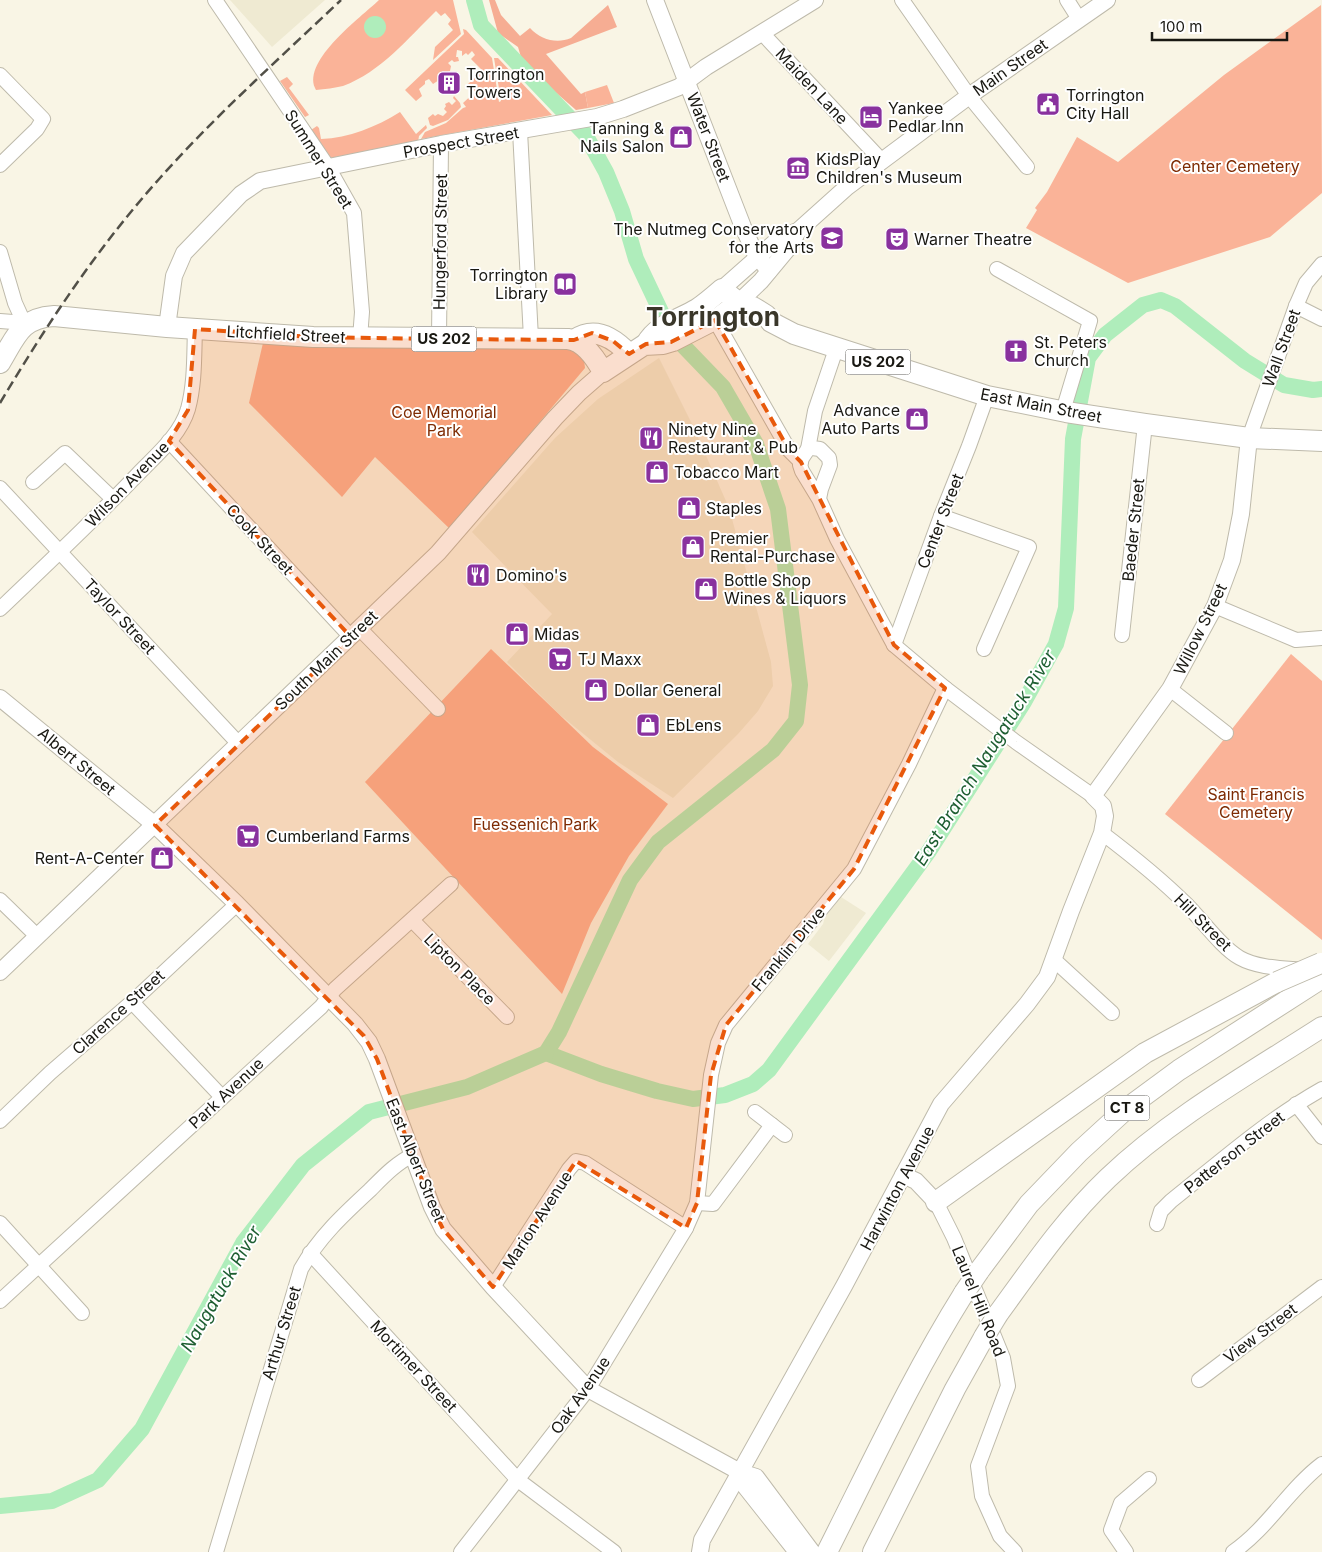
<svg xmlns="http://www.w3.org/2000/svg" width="1322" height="1552" font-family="Inter,sans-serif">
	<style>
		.built { fill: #efead2 }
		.green { fill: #fab398 }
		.forest { fill: #f6ad93 }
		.water { fill: #afedbb }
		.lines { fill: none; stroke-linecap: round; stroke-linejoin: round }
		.river { stroke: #afedbb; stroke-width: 16 }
		.minor-casing { stroke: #bebaab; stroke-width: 16 }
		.major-casing { stroke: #bebaab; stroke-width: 18 }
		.highway-casing { stroke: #bebaab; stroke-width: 22 }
		.minor { stroke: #fff; stroke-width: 14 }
		.major { stroke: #fff; stroke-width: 16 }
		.highway { stroke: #fff; stroke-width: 20 }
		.rail { stroke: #525048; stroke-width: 2.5; stroke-dasharray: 10 5; stroke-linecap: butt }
		.highway-bridge-casing { stroke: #bebaab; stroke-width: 22; stroke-linecap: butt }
		.highway-bridge { stroke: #fff; stroke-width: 20 }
		.marked { fill: #e8590c; fill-opacity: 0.2; stroke: #e8590c; stroke-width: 4; stroke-dasharray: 10 6; stroke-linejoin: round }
		.labels { text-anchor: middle; stroke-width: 4; stroke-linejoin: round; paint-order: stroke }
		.shield { fill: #fff; stroke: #5e5d59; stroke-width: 1 }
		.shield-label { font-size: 15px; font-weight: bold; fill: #191812 }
		.street-label { font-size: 16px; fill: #191812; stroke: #fff }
		.poi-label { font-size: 16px; fill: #191812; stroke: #fff; text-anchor: start }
		.park-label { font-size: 16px; fill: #7e2b03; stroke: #fff }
		.water-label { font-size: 18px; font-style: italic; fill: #1e5f32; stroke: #fff }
		.town-label { font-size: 26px; font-weight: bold; fill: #3a372a; stroke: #fff }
	</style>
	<rect width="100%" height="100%" fill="#f9f5e5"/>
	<!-- built -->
	<g class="built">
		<path d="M230,0H325L272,47Z"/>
		<path d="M659,358L693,426L729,508L771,662L773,686L758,711L738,734L673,798L618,762L559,714L507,662L552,614L472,532L555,438L598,399Z"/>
		<path d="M841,897L866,913L829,961L808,944L823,924L825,917Z"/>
	</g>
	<!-- green -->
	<g class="green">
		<path d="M379,0H453L461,34L433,60L435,47L453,30L448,24L451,20L445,13L441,16L436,11C408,38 381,72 343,86C335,88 325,89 316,90L315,88C303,60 360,18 379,0Z"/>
		<path d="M1321,5L1322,193L1270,237L1128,283L1026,228L1037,210L1035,208L1047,192L1077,137L1118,162L1224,75Z"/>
		<path d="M463,29L466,30L492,58L499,102L501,101L494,58H498L552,115L421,139L425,132L446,123L463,108L466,107L463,103L475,92L468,84L482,70L471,59L475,55L472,51L468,55L466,53L462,56V51L457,50L456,57H458L459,61L454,62L452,60L448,63L451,66L450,71L445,73L443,71L439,75L442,78L433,84L429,79L425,81V84L419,89L422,96L416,101L405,90L464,34Z"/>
		<path d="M287,77L293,84L289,88L309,115L305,117L280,81Z"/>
		<path d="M607,85L614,103L588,108L585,92Z"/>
		<path d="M454,96L460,103L461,107L448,120L433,126L430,125L428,118L433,114L435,116L438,114L443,116L447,112L444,109L446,106L445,104L449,102L452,105L456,101L453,98Z"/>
		<path d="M400,112L416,134L426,125L427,128L419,136L418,142L330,158L311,130L317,126L319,128L321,139C349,138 376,127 400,112Z"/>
		<path d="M263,343L573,350L584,360L585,368L450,529L375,457L342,497L249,403Z"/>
		<path d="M491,649L593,747L668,804L629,856L591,923L562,994L365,782Z"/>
		<path d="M1291,654L1322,681V940L1165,814Z"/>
	</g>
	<!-- forest -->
	<path class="forest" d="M489,0H495L501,15L520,36L530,28C541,40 557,44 571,38L608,5L617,27L546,54L581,94L585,92L588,108L576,110L523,64L518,47L498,33Z"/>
	<!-- water -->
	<circle class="water" cx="375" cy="27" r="11"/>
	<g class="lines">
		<!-- river -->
		<g class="river">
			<path d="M474,0L481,25L585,134L606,172L622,211L636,259L671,333L723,387L756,444L778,509L800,685L796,721L773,750L658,842L630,880L559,1032L546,1053"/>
			<path d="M546,1053L601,1074L657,1091L693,1099L725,1095L753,1084L769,1070L929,851L1024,702L1056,644L1066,608L1073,439L1088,358L1105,335L1143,305L1161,300L1175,306L1245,361L1284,385L1313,390L1322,389"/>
			<path d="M0,1506L52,1501L98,1480L142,1429L243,1243L303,1165L369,1112L467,1087L546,1053"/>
		</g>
		<!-- minor casing -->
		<g class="minor-casing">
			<g id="minor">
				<path d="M215,0L328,167L354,213L362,312L360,338"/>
				<path d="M902,0L969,96L1027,167"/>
				<path d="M1067,0L1079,19"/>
				<path d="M762,33L882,161"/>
				<path d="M0,75L43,119L37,129L0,165"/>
				<path d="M520,131L531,338"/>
				<path d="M0,252L15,303L25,325"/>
				<path d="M997,269L1090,321L1063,411"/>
				<path d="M1296,306L1322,319"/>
				<path d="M715,320L789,450L801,462"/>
				<path d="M0,321L13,322L25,325"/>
				<path d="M439,339L441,144"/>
				<path d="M1249,438L1296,306L1306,283L1322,264"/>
				<path d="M169,441L351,637"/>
				<path d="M808,449L815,411L836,349"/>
				<path d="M33,482L65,453L113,499"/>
				<path d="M0,488L239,744"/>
				<path d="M819,499L821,489L830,465L829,458L820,449L812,448L808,449L802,458L800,465L802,471L819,499L837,539L894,645L945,688L1016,742L1093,796"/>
				<path d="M941,516L1029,547L984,649"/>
				<path d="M1215,606L1296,640L1322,638"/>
				<path d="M0,609C46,565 93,521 137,475C155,456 180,436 188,409C195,383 194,356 195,329"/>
				<path d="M360,629L438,709"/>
				<path d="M1122,635L1145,424"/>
				<path d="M894,645L941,516L969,446L987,396"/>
				<path d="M1170,689L1226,733"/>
				<path d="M1102,833C1131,855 1160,878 1186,904C1202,920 1222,948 1240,958C1258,968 1283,968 1304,970"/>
				<path d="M0,900L37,936"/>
				<path d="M412,920L507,1017"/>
				<path d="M1053,959L1112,1013"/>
				<path d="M132,1002L222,1097"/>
				<path d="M1296,1104L1322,1137"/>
				<path d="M755,1112L785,1135"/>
				<path d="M0,1121L50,1073L132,1002L237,904"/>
				<path d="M936,1202L954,1238L1003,1358L1008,1386L978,1466L982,1496L1000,1536L1015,1552"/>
				<path d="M697,1203L713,1204L772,1125"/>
				<path d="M0,1223L82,1313"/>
				<path d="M1157,1224L1161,1211L1171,1201C1220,1162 1267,1120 1322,1089"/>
				<path d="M310,1253L518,1480L614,1552"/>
				<path d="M493,1287L569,1169L576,1161L585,1163L686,1228"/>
				<path d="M0,1301L321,1007L335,989L451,884"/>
				<path d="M1199,1380L1322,1287"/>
				<path d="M216,1552L301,1269C319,1237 344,1214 370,1190C383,1177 396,1163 413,1155"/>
				<path d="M461,1552L588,1389L686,1228L697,1203L711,1075L718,1043L726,1025L854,869L909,764L945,688"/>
				<path d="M1126,1552L1111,1530L1121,1503L1149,1479"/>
				<path d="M1233,1552C1268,1528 1289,1489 1322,1464"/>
			</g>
		</g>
		<!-- major casing -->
		<g class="major-casing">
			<g id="major">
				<path d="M655,0L743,227L755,253L769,271"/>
				<path d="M722,289L782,236L798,231"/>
				<path d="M738,303L761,281L790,246L798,231L847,187L969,96L1107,0"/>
				<path d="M167,327L174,276L184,253L241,194L260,181L441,144L597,117L623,109L679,87L706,67L815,0"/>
				<path d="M0,698L155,825L237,904L355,1024L369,1042L377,1059L432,1207L443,1229L493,1287L588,1389L740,1472L756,1477L812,1552"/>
				<path d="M0,972L438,553L555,418L579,393L603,372"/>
				<path d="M903,1175L916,1181L936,1202"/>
				<path d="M740,1472L744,1485L797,1552"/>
				<path d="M700,1552L702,1540L844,1286L941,1104L1027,1004L1047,977L1071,911L1102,833L1105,816L1103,806L1093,796L1170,689L1215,606L1232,560L1241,514L1249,438"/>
			</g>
		</g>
		<!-- highway casing -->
		<g class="highway-casing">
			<g id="highway">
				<path d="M574,340C595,326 614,338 629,354"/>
				<path d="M646,344C657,324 679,320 697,309C706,303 714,296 722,289L743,306L753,307L766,315L771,322L794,334L987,396L1066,412L1145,424L1249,438L1322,441"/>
				<path d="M0,363C16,337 20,318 54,316L167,327L313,337L568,339C584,341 596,359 603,372L644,345L663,344L673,341L718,318L738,303"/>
				<path d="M936,1202L1145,1053L1277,982"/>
				<path d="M979,1271L1029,1204L1079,1152L1126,1109L1179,1070L1322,978"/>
				<path d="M998,1314C1033,1266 1065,1219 1108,1178C1171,1118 1249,1074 1322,1027"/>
				<path d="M827,1552C871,1465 912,1376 964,1293"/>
				<path d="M873,1552L955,1389L984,1337"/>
			</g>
		</g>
		<!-- minor -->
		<use href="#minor" class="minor"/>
		<!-- major -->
		<use href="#major" class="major"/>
		<!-- highway -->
		<use href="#highway" class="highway"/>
		<!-- rail -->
		<path class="rail" d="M0,403C47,324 98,247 160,178C216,115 280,58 341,0"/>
		<!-- highway-bridge casing -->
		<g class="highway-bridge-casing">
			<g id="highway-bridge">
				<path d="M1277,982L1321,963"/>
				<path d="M964,1293L979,1271"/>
				<path d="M984,1337L998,1314"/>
			</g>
		</g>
		<!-- highway-bridge -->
		<use href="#highway-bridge" class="highway-bridge"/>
	</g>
	<!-- marked area -->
	<path class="marked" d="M715,320L789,450L801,462L894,645L945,688L854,869L726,1025L711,1075L697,1203L686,1228L576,1161L493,1287L443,1229L432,1207L377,1059L364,1036L155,825L351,637L169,441L188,410L195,329L313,337L439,339L574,340L592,333L613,341L629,354L646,344L671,342Z"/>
	<!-- icons -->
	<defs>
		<g id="building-square" transform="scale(1.25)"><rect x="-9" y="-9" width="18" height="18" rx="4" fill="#89319e" stroke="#fff"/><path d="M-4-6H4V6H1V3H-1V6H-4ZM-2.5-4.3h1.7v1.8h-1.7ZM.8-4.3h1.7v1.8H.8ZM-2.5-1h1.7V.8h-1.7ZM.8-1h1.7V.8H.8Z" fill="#fff"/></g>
		<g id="civic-square" transform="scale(1.25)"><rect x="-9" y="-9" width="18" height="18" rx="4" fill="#89319e" stroke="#fff"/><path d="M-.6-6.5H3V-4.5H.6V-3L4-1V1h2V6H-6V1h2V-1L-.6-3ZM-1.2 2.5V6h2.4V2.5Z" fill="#fff"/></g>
		<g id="hotel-square" transform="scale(1.25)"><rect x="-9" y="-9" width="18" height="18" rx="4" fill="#89319e" stroke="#fff"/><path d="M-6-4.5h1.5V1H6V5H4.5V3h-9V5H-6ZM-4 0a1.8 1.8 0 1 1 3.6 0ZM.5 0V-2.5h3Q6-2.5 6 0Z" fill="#fff"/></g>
		<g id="shop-square" transform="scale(1.25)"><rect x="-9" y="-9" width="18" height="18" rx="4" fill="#89319e" stroke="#fff"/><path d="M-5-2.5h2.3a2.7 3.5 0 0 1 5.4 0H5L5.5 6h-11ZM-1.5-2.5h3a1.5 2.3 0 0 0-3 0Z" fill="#fff"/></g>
		<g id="museum-square" transform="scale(1.25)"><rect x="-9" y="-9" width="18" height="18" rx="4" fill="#89319e" stroke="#fff"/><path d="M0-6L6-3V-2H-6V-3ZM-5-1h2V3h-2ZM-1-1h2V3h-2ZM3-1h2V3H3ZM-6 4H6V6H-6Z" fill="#fff"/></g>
		<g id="school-square" transform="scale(1.25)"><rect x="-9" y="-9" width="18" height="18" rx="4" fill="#89319e" stroke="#fff"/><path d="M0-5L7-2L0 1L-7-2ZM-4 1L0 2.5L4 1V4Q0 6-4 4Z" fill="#fff"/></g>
		<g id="theatre-square" transform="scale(1.25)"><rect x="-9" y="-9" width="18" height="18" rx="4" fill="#89319e" stroke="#fff"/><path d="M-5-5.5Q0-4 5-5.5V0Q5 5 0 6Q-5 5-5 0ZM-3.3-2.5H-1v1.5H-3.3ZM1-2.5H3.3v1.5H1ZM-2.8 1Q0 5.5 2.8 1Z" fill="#fff"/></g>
		<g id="library-square" transform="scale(1.25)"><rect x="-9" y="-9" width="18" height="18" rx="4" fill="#89319e" stroke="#fff"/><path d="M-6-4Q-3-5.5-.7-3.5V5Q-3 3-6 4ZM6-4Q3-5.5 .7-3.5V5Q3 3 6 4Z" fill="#fff"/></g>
		<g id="church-square" transform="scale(1.25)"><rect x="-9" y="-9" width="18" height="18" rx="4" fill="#89319e" stroke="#fff"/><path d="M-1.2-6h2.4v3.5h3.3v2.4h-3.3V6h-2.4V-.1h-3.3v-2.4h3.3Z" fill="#fff"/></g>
		<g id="restaurant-square" transform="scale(1.25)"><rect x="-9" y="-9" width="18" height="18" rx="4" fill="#89319e" stroke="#fff"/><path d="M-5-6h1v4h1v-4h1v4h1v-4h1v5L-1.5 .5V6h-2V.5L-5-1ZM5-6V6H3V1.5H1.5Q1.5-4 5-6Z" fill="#fff"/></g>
		<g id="supermarket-square" transform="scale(1.25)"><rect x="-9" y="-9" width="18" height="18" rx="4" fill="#89319e" stroke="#fff"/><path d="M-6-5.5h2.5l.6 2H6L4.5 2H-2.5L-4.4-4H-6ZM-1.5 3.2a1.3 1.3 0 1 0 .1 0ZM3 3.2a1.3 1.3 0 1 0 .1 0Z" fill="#fff"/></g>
	</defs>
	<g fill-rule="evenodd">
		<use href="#building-square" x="449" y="83"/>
		<use href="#civic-square" x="1048" y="104"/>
		<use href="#hotel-square" x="871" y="117"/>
		<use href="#shop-square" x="681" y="137"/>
		<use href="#museum-square" x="798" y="168"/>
		<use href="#school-square" x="832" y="238"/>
		<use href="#theatre-square" x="897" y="239"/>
		<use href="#library-square" x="565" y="284"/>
		<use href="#church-square" x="1016" y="351"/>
		<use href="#shop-square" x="917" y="419"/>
		<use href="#restaurant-square" x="651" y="438"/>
		<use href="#shop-square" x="657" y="472"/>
		<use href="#shop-square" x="689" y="508"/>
		<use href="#shop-square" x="693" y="547"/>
		<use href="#restaurant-square" x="478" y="575"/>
		<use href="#shop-square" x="706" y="589"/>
		<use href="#shop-square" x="517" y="634"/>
		<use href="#supermarket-square" x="560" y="659"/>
		<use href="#shop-square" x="596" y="690"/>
		<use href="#shop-square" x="648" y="725"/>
		<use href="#supermarket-square" x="248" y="836"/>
		<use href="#shop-square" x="162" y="858"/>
	</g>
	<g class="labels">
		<!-- shield labels -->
		<g class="shield">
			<rect x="411.5" y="326.5" width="65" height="25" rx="4"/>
			<rect x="845.5" y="349.5" width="65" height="25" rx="4"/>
			<rect x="1104.5" y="1095.5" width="45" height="25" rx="4"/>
		</g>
		<g class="shield-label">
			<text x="444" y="344">US 202</text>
			<text x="878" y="367">US 202</text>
			<text x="1127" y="1113">CT 8</text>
		</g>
		<!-- street labels -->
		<g class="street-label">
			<text transform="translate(1010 67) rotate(-35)" y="6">Main Street</text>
			<text transform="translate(812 86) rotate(47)" y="6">Maiden Lane</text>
			<text transform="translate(709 137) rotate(69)" y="6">Water Street</text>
			<text transform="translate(461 142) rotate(-10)" y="6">Prospect Street</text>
			<text transform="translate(319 159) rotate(58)" y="6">Summer Street</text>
			<text transform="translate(440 242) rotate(-89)" y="6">Hungerford Street</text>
			<text transform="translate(286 334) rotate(3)" y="6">Litchfield Street</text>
			<text transform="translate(1281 348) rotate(-70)" y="6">Wall Street</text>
			<text transform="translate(1041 405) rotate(11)" y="6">East Main Street</text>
			<text transform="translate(127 484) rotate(-46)" y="6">Wilson Avenue</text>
			<text transform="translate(940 521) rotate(-69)" y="6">Center Street</text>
			<text transform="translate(1133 530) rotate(-84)" y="6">Baeder Street</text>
			<text transform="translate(260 539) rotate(47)" y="6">Cook Street</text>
			<text transform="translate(120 616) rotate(47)" y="6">Taylor Street</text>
			<text transform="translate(1200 629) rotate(-64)" y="6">Willow Street</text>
			<text transform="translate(326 660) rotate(-44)" y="6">South Main Street</text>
			<text transform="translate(77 761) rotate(40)" y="6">Albert Street</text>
			<text transform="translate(1203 922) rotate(45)" y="6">Hill Street</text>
			<text transform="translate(788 949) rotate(-50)" y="6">Franklin Drive</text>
			<text transform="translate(460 969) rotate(45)" y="6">Lipton Place</text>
			<text transform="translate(118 1012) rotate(-42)" y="6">Clarence Street</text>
			<text transform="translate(226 1093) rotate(-43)" y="6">Park Avenue</text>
			<text transform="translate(1234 1152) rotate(-38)" y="6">Patterson Street</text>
			<text transform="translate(416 1160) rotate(68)" y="6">East Albert Street</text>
			<text transform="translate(897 1188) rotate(-62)" y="6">Harwinton Avenue</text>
			<text transform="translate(537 1220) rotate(-57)" y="6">Marion Avenue</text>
			<text transform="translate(979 1301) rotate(68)" y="6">Laurel Hill Road</text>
			<text transform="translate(281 1333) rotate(-73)" y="6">Arthur Street</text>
			<text transform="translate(1260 1333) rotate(-37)" y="6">View Street</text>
			<text transform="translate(414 1366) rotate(47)" y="6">Mortimer Street</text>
			<text transform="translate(580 1395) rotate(-55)" y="6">Oak Avenue</text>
		</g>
		<!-- poi labels -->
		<g class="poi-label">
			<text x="466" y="80">Torrington<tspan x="466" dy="18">Towers</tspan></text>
			<text x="1066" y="101">Torrington<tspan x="1066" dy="18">City Hall</tspan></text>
			<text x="888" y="114">Yankee<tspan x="888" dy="18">Pedlar Inn</tspan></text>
			<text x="664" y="134" text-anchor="end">Tanning &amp;<tspan x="664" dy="18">Nails Salon</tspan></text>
			<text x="816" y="165">KidsPlay<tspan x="816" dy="18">Children's Museum</tspan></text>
			<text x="814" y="235" text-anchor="end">The Nutmeg Conservatory<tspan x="814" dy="18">for the Arts</tspan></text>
			<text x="914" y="245">Warner Theatre</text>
			<text x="548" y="281" text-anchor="end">Torrington<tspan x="548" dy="18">Library</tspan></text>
			<text x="1034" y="348">St. Peters<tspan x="1034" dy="18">Church</tspan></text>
			<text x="900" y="416" text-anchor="end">Advance<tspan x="900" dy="18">Auto Parts</tspan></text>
			<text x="668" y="435">Ninety Nine<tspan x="668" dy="18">Restaurant &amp; Pub</tspan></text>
			<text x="674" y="478">Tobacco Mart</text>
			<text x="706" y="514">Staples</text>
			<text x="710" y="544">Premier<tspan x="710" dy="18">Rental-Purchase</tspan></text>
			<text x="496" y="581">Domino's</text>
			<text x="724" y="586">Bottle Shop<tspan x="724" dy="18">Wines &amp; Liquors</tspan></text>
			<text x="534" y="640">Midas</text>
			<text x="578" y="665">TJ Maxx</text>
			<text x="614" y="696">Dollar General</text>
			<text x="666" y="731">EbLens</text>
			<text x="266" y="842">Cumberland Farms</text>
			<text x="144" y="864" text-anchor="end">Rent-A-Center</text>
		</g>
		<!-- park labels -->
		<g class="park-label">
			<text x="1235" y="172">Center Cemetery</text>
			<text x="444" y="418">Coe Memorial<tspan x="444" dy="18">Park</tspan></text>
			<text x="1256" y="800">Saint Francis<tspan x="1256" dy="18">Cemetery</tspan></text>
			<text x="535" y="830">Fuessenich Park</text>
		</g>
		<!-- water labels -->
		<g class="water-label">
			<text transform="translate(985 758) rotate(-58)" y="6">East Branch Naugatuck River</text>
			<text transform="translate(221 1289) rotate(-60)" y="6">Naugatuck River</text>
		</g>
		<!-- town labels -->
		<g class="town-label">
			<text x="713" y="326">Torrington</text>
		</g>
	</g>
	<!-- scale -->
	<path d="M1152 32v8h135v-8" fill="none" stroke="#191812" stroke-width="2.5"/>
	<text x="1160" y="32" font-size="15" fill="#191812" stroke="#ffffff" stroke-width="4" paint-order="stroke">100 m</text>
</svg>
